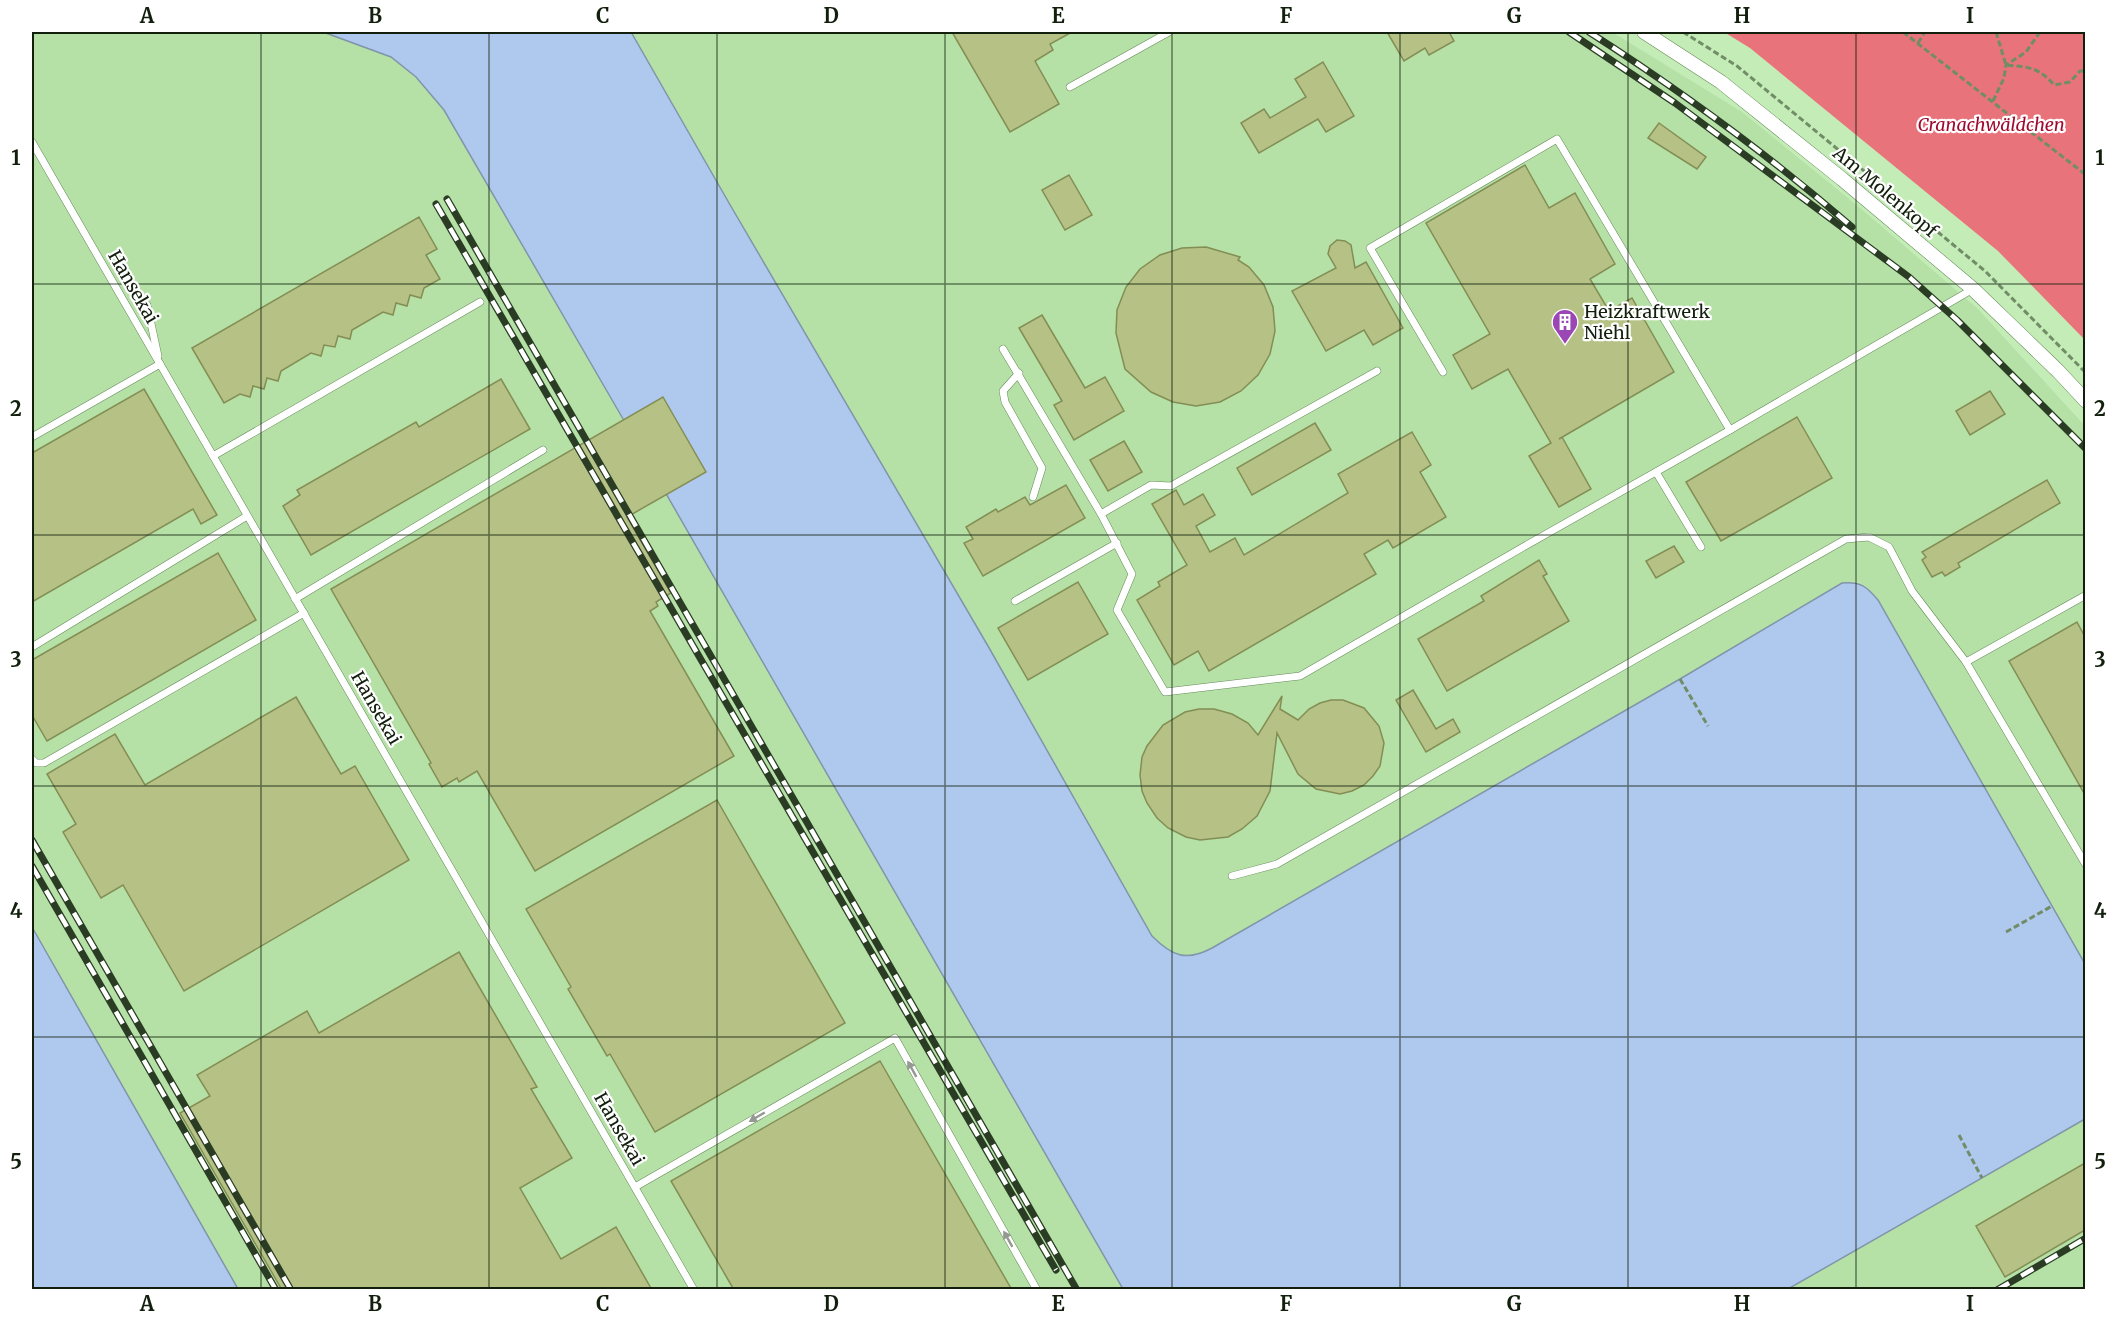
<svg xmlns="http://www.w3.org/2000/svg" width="2117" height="1321" font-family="Merriweather,serif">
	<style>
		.built { fill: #b5e0a6 }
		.forest { fill: #e8737a }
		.water { fill: #afc8ed; stroke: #8095aa; stroke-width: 1.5 }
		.building { fill: #b5c185; stroke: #838e54; stroke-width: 1.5 }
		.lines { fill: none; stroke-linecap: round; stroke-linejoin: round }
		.lane-casing { stroke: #668a59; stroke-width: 8 }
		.street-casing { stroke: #668a59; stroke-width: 15 }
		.path { stroke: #718d67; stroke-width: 3; stroke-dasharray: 6 3; stroke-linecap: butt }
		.lane { stroke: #fff; stroke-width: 7 }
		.street { stroke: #fff; stroke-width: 14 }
		.rail-casing { stroke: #2a3c24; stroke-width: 7 }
		.rail { stroke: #fff; stroke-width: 4.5; stroke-dasharray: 14; stroke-linecap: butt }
		.oneway { fill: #949a92 }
		.grid { fill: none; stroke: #111f0c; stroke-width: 1.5; stroke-opacity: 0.55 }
		.labels { text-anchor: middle; stroke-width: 4.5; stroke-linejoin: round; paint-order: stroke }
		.park-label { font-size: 18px; font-style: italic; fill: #a0092e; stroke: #fff }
		.street-label { font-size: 18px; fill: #111f0c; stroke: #fff }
		.poi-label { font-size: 18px; fill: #111f0c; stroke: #fff; text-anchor: start }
		.neatline { fill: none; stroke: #111f0c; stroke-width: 2 }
		.grid-label { font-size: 20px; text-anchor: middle; font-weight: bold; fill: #111f0c }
	</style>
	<rect width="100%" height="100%" fill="#c4ecb7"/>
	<!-- built -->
	<g class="built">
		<path d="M32,32H323L391,57L416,77L444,110L626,424L1123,1289H238L32,927Z"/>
		<path d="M631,32H1612L1742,112L1859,207L1978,309L2085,426V964L1878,600L1866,586L1856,581L1842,583L1680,679L1212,948L1197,956H1181L1166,950L1152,936L988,646L729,203Z"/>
		<path d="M2085,1119V1289L1788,1290L1982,1178Z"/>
	</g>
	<!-- forest -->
	<path class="forest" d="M1724,32H2085V340L1998,251L1750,48Z"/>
	<!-- water -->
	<g class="water">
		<path d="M323,32H631L729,203L988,646L1152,936C1172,956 1186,962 1212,948L1680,679L1842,583C1861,581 1867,587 1878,600L2085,964V1119L1788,1289H1123L626,424L444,110L416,77L391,57Z"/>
		<path d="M32,927L238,1289H32Z"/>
	</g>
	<!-- building -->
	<g class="building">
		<path d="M952,32H1072L1050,44L1053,50L1035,61L1059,104L1010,132Z"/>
		<path d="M1387,32H1449L1454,41L1429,55L1425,48L1404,61Z"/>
		<path d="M1323,62L1354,116L1326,132L1318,119L1259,153L1241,123L1264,109L1270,118L1306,97L1295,79Z"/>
		<path d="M1659,123L1706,157L1697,169L1648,138Z"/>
		<path d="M1525,165L1549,208L1575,193L1615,264L1590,279L1609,311L1632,298L1674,372L1559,439L1562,437L1591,489L1559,507L1529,456L1551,443L1508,369L1472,389L1453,355L1490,334L1426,223Z"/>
		<path d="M1069,175L1092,215L1065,230L1042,190Z"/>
		<path d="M419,217L437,249L426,255L440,279L424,288L421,298L410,295L407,306L396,303L393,315L383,312L352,330L350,339L338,336L335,347L324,345L321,356L311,353L281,371L278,381L267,378L264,389L253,386L250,397L240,394L224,403L192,348Z"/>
		<path d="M1337,240L1345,241L1351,245L1355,268L1366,262L1403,328L1373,345L1364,330L1326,351L1292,291L1336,268L1328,254L1330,246Z"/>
		<path d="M1206,247L1240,257L1238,260L1249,267L1264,285L1273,307L1275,331L1270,354L1258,375L1241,391L1220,402L1196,406L1173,402L1151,392L1125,369L1116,333L1117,310L1126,287L1140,269L1160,255L1182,248Z"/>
		<path d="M1042,315L1085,388L1105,377L1124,411L1074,440L1054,405L1062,401L1019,328Z"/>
		<path d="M501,379L530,429L311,555L283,506L300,495L297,490L416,422L419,427Z"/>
		<path d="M144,389L217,515L201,524L193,509L32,602V453Z"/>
		<path d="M1990,391L2005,414L1970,435L1956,411Z"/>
		<path d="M663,397L706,472L627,517L671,593L656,602L658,606L650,611L734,756L535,871L477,771L459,782L457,778L442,787L429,764L431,763L331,589Z"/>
		<path d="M1797,417L1832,478L1721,541L1686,482Z"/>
		<path d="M1315,423L1331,450L1252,495L1237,468Z"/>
		<path d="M1412,432L1431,465L1420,472L1446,517L1393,548L1388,540L1364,554L1376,574L1209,671L1198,651L1174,665L1137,600L1160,586L1158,582L1187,565L1152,504L1176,490L1184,505L1203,494L1215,515L1196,526L1210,552L1235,538L1244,555L1348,493L1338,474Z"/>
		<path d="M1124,441L1142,472L1108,491L1090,460Z"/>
		<path d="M2047,480L2060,503L1958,563L1960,567L1945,576L1942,572L1932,577L1922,560L1926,557L1922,552Z"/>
		<path d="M1066,485L1085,518L983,576L964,543L973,539L966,527L996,509L998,512L1025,497L1030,505Z"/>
		<path d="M1674,546L1684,562L1656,578L1646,561Z"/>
		<path d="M218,553L256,620L47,741L32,715V660Z"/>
		<path d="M1539,560L1547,574L1543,576L1569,621L1447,691L1418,639L1484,601L1481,596Z"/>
		<path d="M1078,582L1108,634L1028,680L998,628Z"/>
		<path d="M2077,622L2085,637V795L2009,661Z"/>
		<path d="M1413,690L1436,729L1453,719L1460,732L1426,752L1396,700Z"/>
		<path d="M1282,696L1280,709L1298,720L1309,709L1320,703L1331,700H1343L1364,708L1379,726L1384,743L1380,766L1373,776L1364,785L1352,791L1340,794L1316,789L1298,774L1277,733L1270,791L1257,816L1242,829L1228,837L1200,840L1186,837L1168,828L1157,818L1147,803L1142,791L1140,775L1142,757L1147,746L1163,725L1185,712L1199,709H1214L1232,714L1248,723L1258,735Z"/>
		<path d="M296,697L341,774L355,766L409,860L184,991L123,885L101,898L63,832L76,824L47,774L115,734L145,785Z"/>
		<path d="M717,800L845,1023L655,1132L610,1054L607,1056L568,989L571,987L526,909Z"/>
		<path d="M459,952L537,1087L531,1089L572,1158L520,1188L561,1259L616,1227L652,1290H282L180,1113L210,1096L197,1075L307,1011L319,1033Z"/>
		<path d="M880,1061L1012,1290H734L671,1181Z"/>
		<path d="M2085,1163V1230L2005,1277L1976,1226Z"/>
	</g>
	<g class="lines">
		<!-- lane casing -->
		<g class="lane-casing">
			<g id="lane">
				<path d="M1070,87L1169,32"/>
				<path d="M32,142L694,1290"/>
				<path d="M147,305L158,356"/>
				<path d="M1003,349L1101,514"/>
				<path d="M1377,371L1171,486L1151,485L1101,514L1132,574L1117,610L1165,692L1300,676L1525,546L1730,430L1973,289"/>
				<path d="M1443,372L1370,248L1557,139L1730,430"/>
				<path d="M1019,373L1003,391L1005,402L1042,468L1033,497"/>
				<path d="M32,437L160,364"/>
				<path d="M213,456L480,302"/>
				<path d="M1656,472L1701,547"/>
				<path d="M2086,595L1966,662L2086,865"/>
				<path d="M295,599L543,450"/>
				<path d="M1015,601L1117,543"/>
				<path d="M32,647L247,516"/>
				<path d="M32,759L36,763H44L304,613"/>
				<path d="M1232,876L1277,864L1846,539L1869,537L1889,547L1912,591L1966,662"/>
				<path d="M635,1187L895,1038L1037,1290"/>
			</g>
		</g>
		<!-- street casing -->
		<g class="street-casing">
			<path id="street" d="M1644,32L1721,82L1842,179L1973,289L2058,371L2086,401"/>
		</g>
		<!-- path -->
		<g class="path">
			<path d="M1683,32L1737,66L1985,271L2086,373"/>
			<path d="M1903,32L2086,175"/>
			<path d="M1996,32L2006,65C2028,67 2039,67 2054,85L2070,82L2080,71H2086"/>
			<path d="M1918,43L1925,32"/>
			<path d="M1993,101L2004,78L2006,65L2026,52L2040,32"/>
			<path d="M1680,679L1708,726"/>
			<path d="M2006,932L2052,906"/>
			<path d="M1959,1135L1982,1178"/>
		</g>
		<!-- lane -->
		<use href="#lane" class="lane"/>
		<!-- street -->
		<use href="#street" class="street"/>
		<!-- rail casing -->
		<g class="rail-casing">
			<g id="rail">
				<path d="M1569,32L1675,103L1909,277L1957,320L2086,449"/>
				<path d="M1589,32C1681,91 1769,155 1852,227"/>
				<path d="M447,199L1077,1290"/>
				<path d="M436,204L1056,1270"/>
				<path d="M32,840L291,1290"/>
				<path d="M32,866L276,1290"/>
				<path d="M1997,1290L2086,1238"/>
			</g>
		</g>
		<!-- rail -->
		<use href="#rail" class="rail"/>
	</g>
	<!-- one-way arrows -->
	<defs><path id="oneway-solid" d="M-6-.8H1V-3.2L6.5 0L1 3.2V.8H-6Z" transform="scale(1.5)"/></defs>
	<g class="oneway">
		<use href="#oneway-solid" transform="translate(912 1069) rotate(-119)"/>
		<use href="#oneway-solid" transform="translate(757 1117) rotate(150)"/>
		<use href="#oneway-solid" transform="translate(1008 1239) rotate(-119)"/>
	</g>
	<!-- grid -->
	<path class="grid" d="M261,32V1290M489,32V1290M717,32V1290M945,32V1290M1172,32V1290M1400,32V1290M1628,32V1290M1856,32V1290M32,284H2086M32,535H2086M32,786H2086M32,1037H2086"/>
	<!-- icons -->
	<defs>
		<g id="building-pin" transform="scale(1.35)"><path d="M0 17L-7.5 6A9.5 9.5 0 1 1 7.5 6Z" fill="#9a46b4" stroke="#fff"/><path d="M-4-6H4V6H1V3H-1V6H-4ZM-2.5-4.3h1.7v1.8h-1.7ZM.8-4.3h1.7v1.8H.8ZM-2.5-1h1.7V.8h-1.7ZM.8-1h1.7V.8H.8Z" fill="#fff"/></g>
	</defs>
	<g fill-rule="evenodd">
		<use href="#building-pin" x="1565" y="322"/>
	</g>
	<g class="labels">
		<!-- park labels -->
		<g class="park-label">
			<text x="1991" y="131">Cranachwäldchen</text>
		</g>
		<!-- street labels -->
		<g class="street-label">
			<text transform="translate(1885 192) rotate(40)" y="6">Am Molenkopf</text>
			<text transform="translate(133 287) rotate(60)" y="6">Hansekai</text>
			<text transform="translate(376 708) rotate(60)" y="6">Hansekai</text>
			<text transform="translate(619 1129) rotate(60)" y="6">Hansekai</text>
		</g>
		<!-- poi labels -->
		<g class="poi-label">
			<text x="1584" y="318">Heizkraftwerk<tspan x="1584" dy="21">Niehl</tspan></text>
		</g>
	</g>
	<!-- border -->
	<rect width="2117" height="1321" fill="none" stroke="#ffffff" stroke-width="66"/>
	<rect x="33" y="33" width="2051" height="1255" class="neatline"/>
	<g class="grid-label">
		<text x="147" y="23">A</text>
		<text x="375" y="23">B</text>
		<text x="603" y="23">C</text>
		<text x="831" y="23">D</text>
		<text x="1058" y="23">E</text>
		<text x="1286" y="23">F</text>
		<text x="1514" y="23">G</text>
		<text x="1742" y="23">H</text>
		<text x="1970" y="23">I</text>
		<text x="16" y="165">1</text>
		<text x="2100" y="165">1</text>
		<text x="16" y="416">2</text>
		<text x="2100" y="416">2</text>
		<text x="16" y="667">3</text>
		<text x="2100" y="667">3</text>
		<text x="16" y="918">4</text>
		<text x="2100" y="918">4</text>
		<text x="16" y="1169">5</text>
		<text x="2100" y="1169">5</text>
		<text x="147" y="1311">A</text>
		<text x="375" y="1311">B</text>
		<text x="603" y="1311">C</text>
		<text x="831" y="1311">D</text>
		<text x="1058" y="1311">E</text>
		<text x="1286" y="1311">F</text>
		<text x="1514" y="1311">G</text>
		<text x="1742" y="1311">H</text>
		<text x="1970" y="1311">I</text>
	</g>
</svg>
